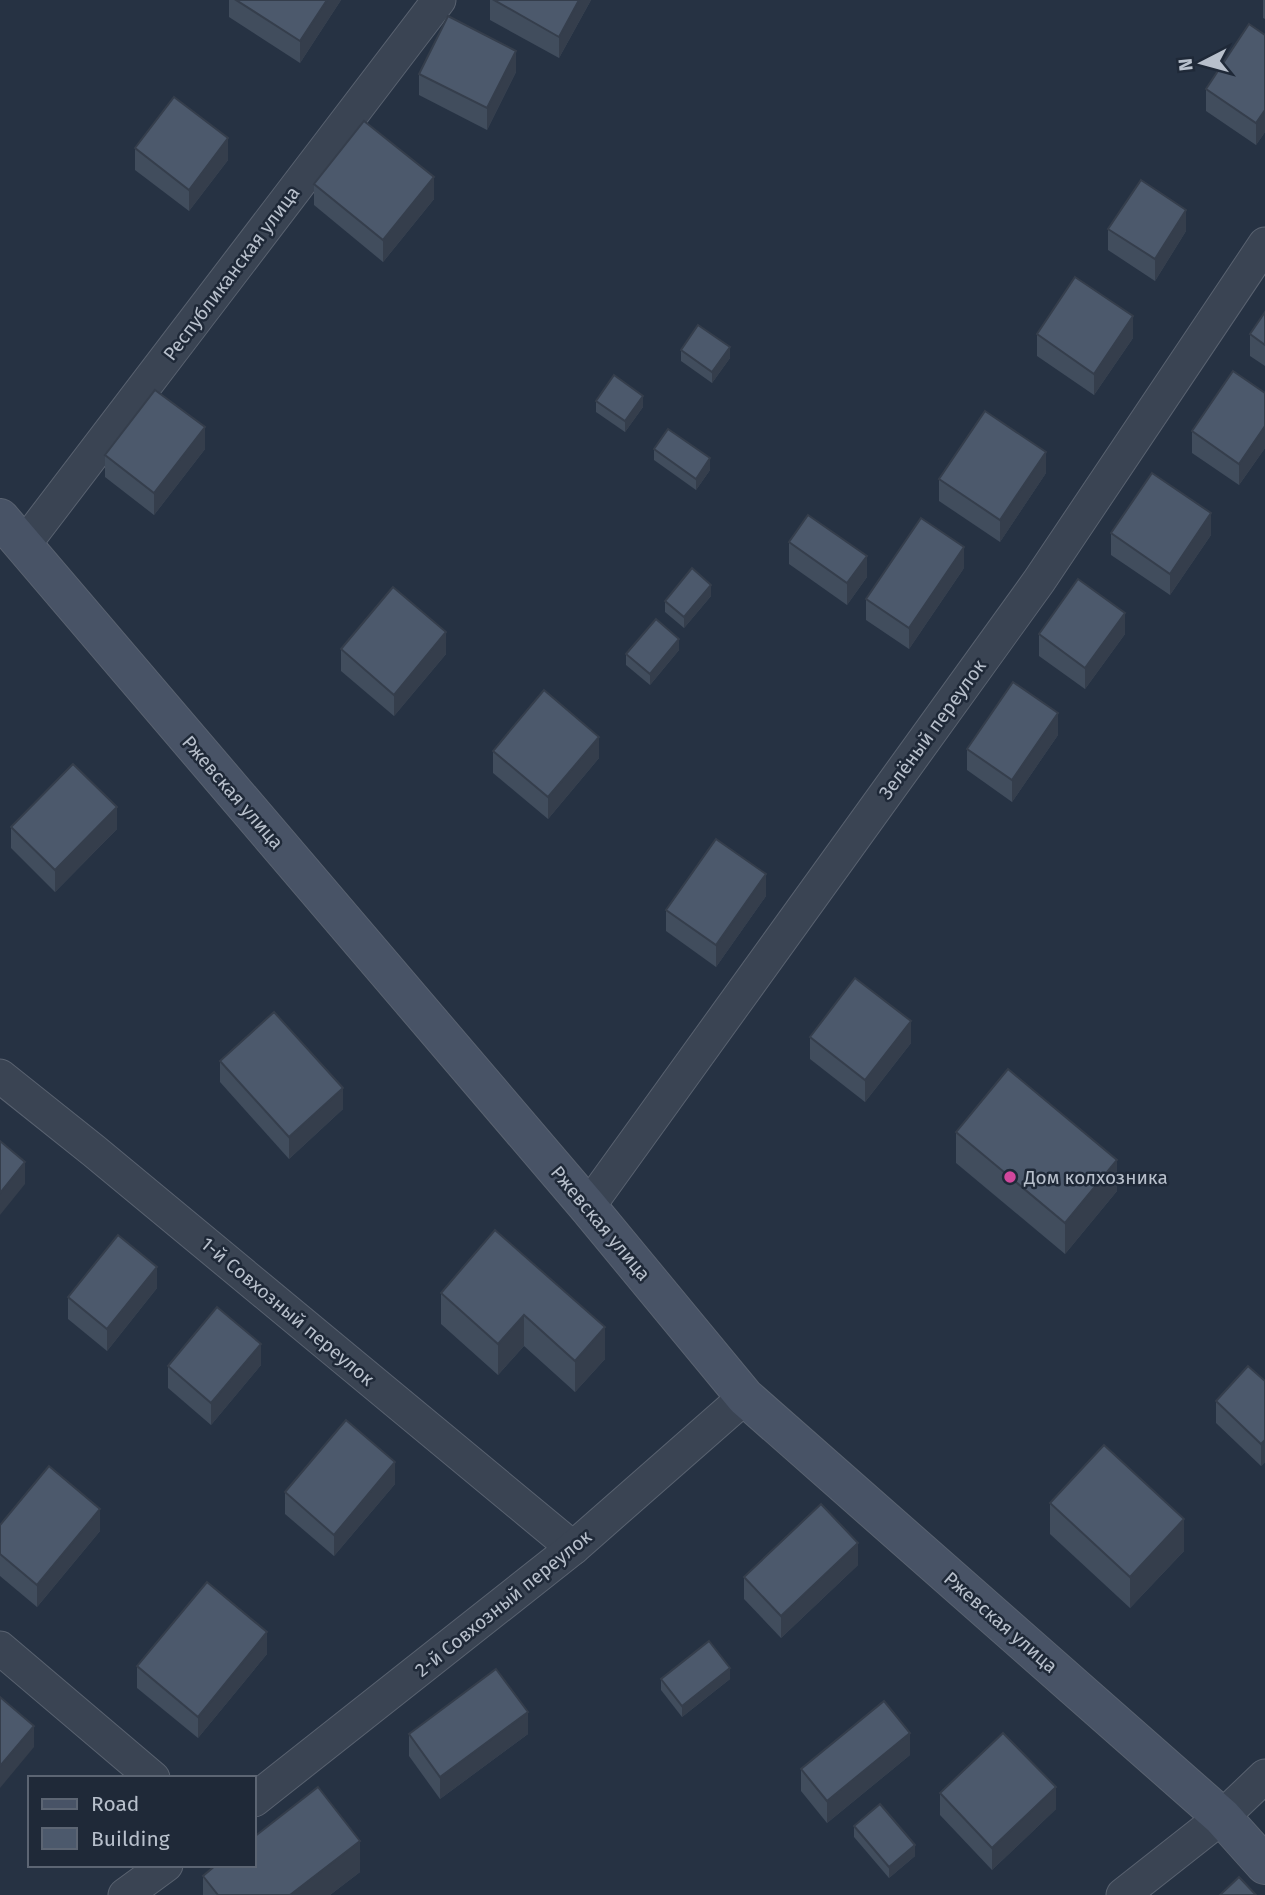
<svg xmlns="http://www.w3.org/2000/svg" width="1265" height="1895" font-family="'Fira Sans',sans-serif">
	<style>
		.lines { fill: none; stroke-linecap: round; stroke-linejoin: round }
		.minor-casing { stroke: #596270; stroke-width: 35 }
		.secondary-casing { stroke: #596270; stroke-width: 40 }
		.minor { stroke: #3a4453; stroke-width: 33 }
		.secondary { stroke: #485366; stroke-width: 38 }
		.wall { fill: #414d5d }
		.shaded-wall { fill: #353e4c }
		.building { fill: #4c596c; stroke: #353e4c; stroke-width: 2 }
		.hotel-dot { fill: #d1479c; stroke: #1f2938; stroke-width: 2.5 }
		.labels { text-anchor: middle; stroke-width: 5; stroke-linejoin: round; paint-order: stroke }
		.street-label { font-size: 19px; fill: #b8c0cc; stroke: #1f2938 }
		.poi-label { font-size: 19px; fill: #b8c0cc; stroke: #1f2938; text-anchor: start }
	</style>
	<rect width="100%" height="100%" fill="#263243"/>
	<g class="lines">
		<!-- minor casing -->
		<g class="minor-casing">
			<g id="minor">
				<path d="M23,546L439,0"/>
				<path d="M0,1076L94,1151L573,1548"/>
				<path d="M588,1207L1039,581L1265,244"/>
				<path d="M0,1648L153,1778"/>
				<path d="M254,1800L573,1548L745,1397"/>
				<path d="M125,1895L166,1865"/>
				<path d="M1123,1895L1222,1817L1265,1776"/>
			</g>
		</g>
		<!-- secondary casing -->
		<g class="secondary-casing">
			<path id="secondary" d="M0,518L588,1207L745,1397L1222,1817L1265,1865"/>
		</g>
		<!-- minor -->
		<use href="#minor" class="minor"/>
		<!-- secondary -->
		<use href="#secondary" class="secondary"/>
	</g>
	<!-- wall -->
	<g class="wall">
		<path d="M229,0H341L300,63L229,17Z"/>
		<path d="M490,0H591L559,58L490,20Z"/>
		<path d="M1263,0H1265V19L1263,18Z"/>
		<path d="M1265,35V132L1256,145L1206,111V89Z"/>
		<path d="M516,72L487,130L419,95V74Z"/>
		<path d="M135,148L228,160L189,211L135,170Z"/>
		<path d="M314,184L434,199L383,262L314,205Z"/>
		<path d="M1108,229L1186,231L1155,281L1108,250Z"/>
		<path d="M1265,312V366L1250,356V334Z"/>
		<path d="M1037,334L1133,338L1094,395L1037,356Z"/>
		<path d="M681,350L730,358L712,383L681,361Z"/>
		<path d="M1265,393V448L1239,485L1192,453V431Z"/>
		<path d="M596,401L643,407L625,432L596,412Z"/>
		<path d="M205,449L154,515L105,477V455Z"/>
		<path d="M654,449L710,470L696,490L654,460Z"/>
		<path d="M1046,473L1000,542L939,501V479Z"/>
		<path d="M1111,533L1211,535L1170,595L1111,555Z"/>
		<path d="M789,542L867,577L847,605L789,564Z"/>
		<path d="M964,568L909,649L866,620V599Z"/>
		<path d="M711,596L684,628L665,612V601Z"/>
		<path d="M1039,634H1125L1085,689L1039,656Z"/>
		<path d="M341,649L446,654L394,716L341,671Z"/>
		<path d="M679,650L650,685L626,665V654Z"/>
		<path d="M1058,735L1012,802L967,770V749Z"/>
		<path d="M493,751L599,758L548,819L493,773Z"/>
		<path d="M11,827L117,829L55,892L11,848Z"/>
		<path d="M766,896L716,967L666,931V910Z"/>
		<path d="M810,1037L911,1043L865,1102L810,1059Z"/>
		<path d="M220,1061L343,1109L289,1159L220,1082Z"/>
		<path d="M956,1132L1117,1191L1065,1254L956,1163Z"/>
		<path d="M495,1230L605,1359L575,1392L524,1346L498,1375L441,1324V1293Z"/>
		<path d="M157,1288L107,1351L68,1319V1297Z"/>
		<path d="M261,1365L211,1425L168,1388V1366Z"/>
		<path d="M1265,1381V1462L1261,1466L1216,1423V1401Z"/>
		<path d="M395,1484L334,1556L285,1514V1492Z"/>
		<path d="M1050,1503L1184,1551L1130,1608L1050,1534Z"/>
		<path d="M0,1525L100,1531L37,1607L0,1576Z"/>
		<path d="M858,1565L781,1638L744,1599V1577Z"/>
		<path d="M267,1654L198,1738L137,1688V1666Z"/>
		<path d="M661,1679H730L682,1717L661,1690Z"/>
		<path d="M409,1734H528L440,1799L409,1756Z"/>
		<path d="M910,1755L827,1823L801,1791V1769Z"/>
		<path d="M940,1793L1056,1809L992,1870L940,1815Z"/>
		<path d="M854,1826L915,1856L889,1878L854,1837Z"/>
		<path d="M360,1872L330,1895H203V1876Z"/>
	</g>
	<!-- shaded-wall -->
	<g class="shaded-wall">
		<path d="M327,0H341L300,63V41Z"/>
		<path d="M579,0H591L559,58V37Z"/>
		<path d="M516,51V72L487,130V108Z"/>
		<path d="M1265,110V132L1256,145V123Z"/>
		<path d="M228,138V160L189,211V190Z"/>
		<path d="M434,177V199L383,262V240Z"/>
		<path d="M1186,210V231L1155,281V259Z"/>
		<path d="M1133,316V338L1094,395V374Z"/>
		<path d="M730,347V358L712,383V372Z"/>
		<path d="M643,396V407L625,432V421Z"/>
		<path d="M1265,426V448L1239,485V464Z"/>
		<path d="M205,427V449L154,515V493Z"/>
		<path d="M1046,452V473L1000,542V520Z"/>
		<path d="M710,458V470L696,490V479Z"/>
		<path d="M1211,513V535L1170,595V574Z"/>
		<path d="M964,547V568L909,649V628Z"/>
		<path d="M867,556V577L847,605V583Z"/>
		<path d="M711,585V596L684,628V617Z"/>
		<path d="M1125,613V634L1085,689V668Z"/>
		<path d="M446,632V654L394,716V695Z"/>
		<path d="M679,639V650L650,685V674Z"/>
		<path d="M1058,713V735L1012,802V780Z"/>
		<path d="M599,737V758L548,819V797Z"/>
		<path d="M117,807V829L55,892V870Z"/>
		<path d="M766,874V896L716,967V945Z"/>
		<path d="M911,1021V1043L865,1102V1080Z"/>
		<path d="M343,1088V1109L289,1159V1137Z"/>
		<path d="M1117,1160V1191L1065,1254V1223Z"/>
		<path d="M25,1162V1184L0,1215V1193Z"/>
		<path d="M157,1267V1288L107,1351V1329Z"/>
		<path d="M524,1315V1346L498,1375V1344Z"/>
		<path d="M605,1327V1359L575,1392V1361Z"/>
		<path d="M261,1344V1365L211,1425V1403Z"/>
		<path d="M1265,1440V1462L1261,1466V1444Z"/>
		<path d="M395,1462V1484L334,1556V1535Z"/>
		<path d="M100,1509V1531L37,1607V1585Z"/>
		<path d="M1184,1519V1551L1130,1608V1577Z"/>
		<path d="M858,1543V1565L781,1638V1616Z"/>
		<path d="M267,1632V1654L198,1738V1717Z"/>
		<path d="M730,1668V1679L682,1717V1706Z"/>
		<path d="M528,1712V1734L440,1799V1777Z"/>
		<path d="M34,1726V1747L0,1788V1766Z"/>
		<path d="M910,1733V1755L827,1823V1801Z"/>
		<path d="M1056,1787V1809L992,1870V1848Z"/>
		<path d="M360,1841V1872L330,1895H290Z"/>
		<path d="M915,1845V1856L889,1878V1867Z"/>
	</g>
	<!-- building -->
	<g class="building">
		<path d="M236,0H327L300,41Z"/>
		<path d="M494,0H579L559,37Z"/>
		<path d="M448,16L516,51L487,108L419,74Z"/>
		<path d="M1249,24L1265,35V110L1256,123L1206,89Z"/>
		<path d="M174,97L228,138L189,190L135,148Z"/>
		<path d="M364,121L434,177L383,240L314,184Z"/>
		<path d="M1141,180L1186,210L1155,259L1108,229Z"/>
		<path d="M1075,277L1133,316L1094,374L1037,334Z"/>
		<path d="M1265,312V345L1250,334Z"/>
		<path d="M698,325L730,347L712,372L681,350Z"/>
		<path d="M1233,371L1265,393V426L1239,464L1192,431Z"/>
		<path d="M614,375L643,396L625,421L596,401Z"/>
		<path d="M155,390L205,427L154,493L105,455Z"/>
		<path d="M985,411L1046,452L1000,520L939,479Z"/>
		<path d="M668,429L710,458L696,479L654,449Z"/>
		<path d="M1152,473L1211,513L1170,574L1111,533Z"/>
		<path d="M808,515L867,556L847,583L789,542Z"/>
		<path d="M921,518L964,547L909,628L866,599Z"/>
		<path d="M692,568L711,585L684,617L665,601Z"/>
		<path d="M1078,579L1125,613L1085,668L1039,634Z"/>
		<path d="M393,587L446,632L394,695L341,649Z"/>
		<path d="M656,619L679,639L650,674L626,654Z"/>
		<path d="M1013,682L1058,713L1012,780L967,749Z"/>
		<path d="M544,690L599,737L548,797L493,751Z"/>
		<path d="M73,764L117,807L55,870L11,827Z"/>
		<path d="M716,839L766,874L716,945L666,910Z"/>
		<path d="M855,978L911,1021L865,1080L810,1037Z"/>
		<path d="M274,1012L343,1088L289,1137L220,1061Z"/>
		<path d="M1008,1069L1117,1160L1065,1223L956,1132Z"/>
		<path d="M0,1141L25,1162L0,1193Z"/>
		<path d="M495,1230L605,1327L575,1361L524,1315L498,1344L441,1293Z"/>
		<path d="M118,1235L157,1267L107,1329L68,1297Z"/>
		<path d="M217,1307L261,1344L211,1403L168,1366Z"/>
		<path d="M1248,1366L1265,1381V1440L1261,1444L1216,1401Z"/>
		<path d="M346,1420L395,1462L334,1535L285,1492Z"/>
		<path d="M1104,1445L1184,1519L1130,1577L1050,1503Z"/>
		<path d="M49,1466L100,1509L37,1585L0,1554V1525Z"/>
		<path d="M821,1504L858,1543L781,1616L744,1577Z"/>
		<path d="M207,1582L267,1632L198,1717L137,1666Z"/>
		<path d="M709,1641L730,1668L682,1706L661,1679Z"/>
		<path d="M496,1669L528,1712L440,1777L409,1734Z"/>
		<path d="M0,1697L34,1726L0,1766Z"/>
		<path d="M884,1701L910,1733L827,1801L801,1769Z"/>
		<path d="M1003,1733L1056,1787L992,1848L940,1793Z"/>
		<path d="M318,1787L360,1841L290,1895H218L203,1876L216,1865H254V1837Z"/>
		<path d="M880,1804L915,1845L889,1867L854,1826Z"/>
		<path d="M1239,1877L1256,1895H1220Z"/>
	</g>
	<!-- markers -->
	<circle class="hotel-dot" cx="1010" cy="1177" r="7"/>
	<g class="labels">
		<!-- street labels -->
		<g class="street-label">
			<text transform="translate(231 273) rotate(-53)" y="7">Республиканская улица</text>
			<text transform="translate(932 729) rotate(-54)" y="7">Зелёный переулок</text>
			<text transform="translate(233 792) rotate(49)" y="7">Ржевская улица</text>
			<text transform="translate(601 1223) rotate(50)" y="7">Ржевская улица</text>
			<text transform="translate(288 1311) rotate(40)" y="7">1-й Совхозный переулок</text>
			<text transform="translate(503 1603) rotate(-39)" y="7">2-й Совхозный переулок</text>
			<text transform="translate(1001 1622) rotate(41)" y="7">Ржевская улица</text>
		</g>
		<!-- poi labels -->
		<g class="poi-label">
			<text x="1024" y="1184">Дом колхозника</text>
		</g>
	</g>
	<!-- legend -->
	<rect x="28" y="1776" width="228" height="91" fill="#1f2938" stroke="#5c6573" stroke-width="2"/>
	<rect x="42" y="1799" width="35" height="10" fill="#485366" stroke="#5c6573" stroke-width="2"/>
	<text x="91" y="1811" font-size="21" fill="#b8c0cc">Road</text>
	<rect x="42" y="1828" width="35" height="21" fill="#4c596c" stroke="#5c6573" stroke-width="2"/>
	<text x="91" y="1846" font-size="21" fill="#b8c0cc">Building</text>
	<!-- north arrow -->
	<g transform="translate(1202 63) rotate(264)" stroke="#1f2938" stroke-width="5" paint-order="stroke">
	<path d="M0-5L12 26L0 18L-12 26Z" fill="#b8c0cc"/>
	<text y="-10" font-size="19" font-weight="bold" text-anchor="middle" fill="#b8c0cc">N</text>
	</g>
</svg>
